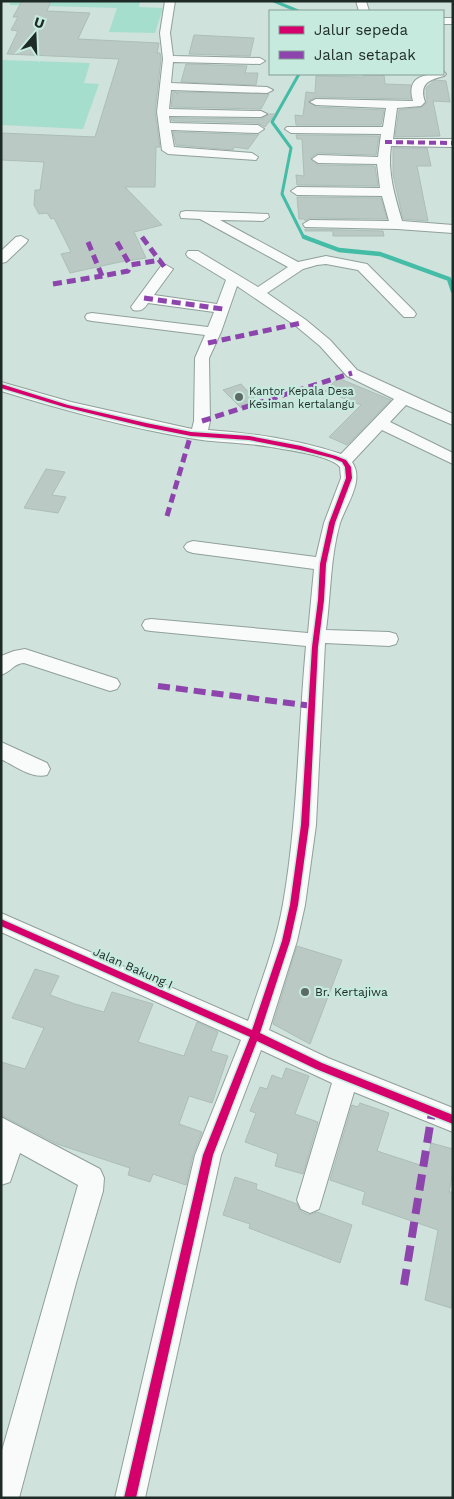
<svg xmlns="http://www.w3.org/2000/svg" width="454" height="1499" font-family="'Work Sans',sans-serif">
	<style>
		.green { fill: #a6dece }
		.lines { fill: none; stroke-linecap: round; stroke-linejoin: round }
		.stream-far1 { stroke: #45bca5; stroke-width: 3 }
		.stream { stroke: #45bca5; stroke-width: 4.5 }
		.building { fill: #bac9c4; stroke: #adbdb8 }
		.minor-casing { stroke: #909f9a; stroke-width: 2 }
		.minor { fill: #f8fbfa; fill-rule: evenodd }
		.quiet-far3 { stroke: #8e44ad; stroke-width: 4; stroke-dasharray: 7 4; stroke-linecap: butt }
		.quiet-far2 { stroke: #8e44ad; stroke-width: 5; stroke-dasharray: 9 5; stroke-linecap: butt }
		.quiet-far1 { stroke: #8e44ad; stroke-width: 6; stroke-dasharray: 12 6; stroke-linecap: butt }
		.quiet { stroke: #8e44ad; stroke-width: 8; stroke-dasharray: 16 8; stroke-linecap: butt }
		.cycleway-casing { stroke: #c7eadf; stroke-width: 3 }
		.cycleway { fill: #d6006c; fill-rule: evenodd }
		.poi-dot { fill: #5b6a66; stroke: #c7eadf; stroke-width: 2 }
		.labels { text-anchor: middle; stroke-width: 4.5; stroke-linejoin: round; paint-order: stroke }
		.far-poi-label { font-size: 11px; fill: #1d2a26; stroke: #c7eadf; text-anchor: start }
		.street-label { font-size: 12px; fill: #1d2a26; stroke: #c7eadf }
		.poi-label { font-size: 12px; fill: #1d2a26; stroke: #c7eadf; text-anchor: start }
	</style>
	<rect width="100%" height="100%" fill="#cfe2dc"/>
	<!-- green -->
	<g class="green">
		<path d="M10,1H140L139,7L163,8L155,33L109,32L117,8L10,5Z"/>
		<path d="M2,60L90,63L84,83L99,84L83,129L1,125Z"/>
	</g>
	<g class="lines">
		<!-- stream-far1 -->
		<g class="stream-far1">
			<path d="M274,1L298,11"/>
			<path d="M299,74L272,122L291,148L282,194L303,236L308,238"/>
		</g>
		<!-- stream -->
		<path class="stream" d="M304,237L339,250L380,254L449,279L453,291"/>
	</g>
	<!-- building -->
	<g class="building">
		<path d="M22,1H51L47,11L90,13L78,39L159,43L157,53H160L161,59L155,112L160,147H156L155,187H125L162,225L134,232L146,258L120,262L70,273L61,254L71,252L54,218L51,219L47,213L39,214L34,205L35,190H40L44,162L1,160V133L95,137L119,59L7,54L18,31L11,30L18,17H13Z"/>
		<path d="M194,35L254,38L250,56L189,54Z"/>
		<path d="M186,64L247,66L245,73H258L256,85L181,82Z"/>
		<path d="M364,74L384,75L385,84L411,85V99L316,97L308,101L316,107L384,110L381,125H296L295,115L303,116L306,92L315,93L316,76L359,77H364Z"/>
		<path d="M435,80L446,81L450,102L433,101L440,136L395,137L399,110L422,107L427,102L426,88Z"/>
		<path d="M173,92H176L177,95V92L269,94L261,109L171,107Z"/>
		<path d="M269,114H275L265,127L258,123L172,121L171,118L261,119Z"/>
		<path d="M173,132L258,135L259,134L248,149L234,147L233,150L176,145Z"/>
		<path d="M296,135L379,136L376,155L318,153L310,158L318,165L375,166L378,186L297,185L296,175L304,176L302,139H297Z"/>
		<path d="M393,148H427L431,166H417L428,221L403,219L393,174Z"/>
		<path d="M297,197L381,198L387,219L310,218L305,221V219H299Z"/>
		<path d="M305,229L383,231L384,236H333V231H305Z"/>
		<path d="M338,378L391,400L347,445L329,437L361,405L325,391Z"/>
		<path d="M241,384L258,402L241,408L223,390Z"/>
		<path d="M46,469L65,472L52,495L66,497L58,513L24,508Z"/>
		<path d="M297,946L342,960L310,1044L273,1024Z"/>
		<path d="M35,969L59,976L50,995L75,1004L104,1012L112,992L153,1004L138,1042L184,1056L197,1022L218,1032L211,1051L228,1056L212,1103L189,1096L179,1124L202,1132L193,1155L186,1185L153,1174L150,1182L128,1175L130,1168L57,1144L1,1115V1062L25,1069L44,1028L12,1018Z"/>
		<path d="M286,1068L309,1076L295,1114L318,1122L303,1174L275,1166L278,1154L245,1142L256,1113L250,1111L260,1087L267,1089L272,1075L282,1079Z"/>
		<path d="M360,1103L389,1113L377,1151L426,1167L431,1143L453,1149V1172L449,1192H453V1297L451,1308L425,1300L438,1230L362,1204L365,1192L330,1180L352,1105L358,1107Z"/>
		<path d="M235,1177L257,1184L256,1189L297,1204L300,1211L309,1215L317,1212L352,1225L340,1263L249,1228L250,1224L223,1215Z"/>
	</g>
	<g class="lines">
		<!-- minor casing -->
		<g class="minor-casing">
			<g id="minor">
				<path d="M165,1H175L170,33L173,56L260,58L265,61L260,64L173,62L171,83L267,87L273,90L267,93L171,90L169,109L261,111L267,114L261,117L169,116L170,123L258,125L264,129L258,133L171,130L174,147L252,153L258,157L256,160L168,154L162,150L157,112L163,59L160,33Z"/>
				<path d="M356,1H366L369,11H359Z"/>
				<rect x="443" y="18" width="10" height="6"/>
				<path d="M443,71L446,74L444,76C428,80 419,84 425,102L421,106L397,108L393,139H453V147L391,146C387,172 395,196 402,221L453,225V233L397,229L305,227L303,224L310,220L389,221L382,196L297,195L291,191L297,187L380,188L377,164L318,163L312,159L318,155L378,157L381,134L291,133L285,129L287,127H383L386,108L316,105L310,102L316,99L413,101C406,76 424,74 443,74Z"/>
				<path d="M186,211L268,214L269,217L263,221L220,220L298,262L326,256L367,264L414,311L416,314L414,317H404L358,270L326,264L317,265L303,269L267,293L306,320L330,340L357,370L453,414V425L406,405L390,422L453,453V464L382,430L352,462C365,480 346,505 340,523C330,558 331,594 326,630L389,632L396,634L398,639L396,644L389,646L325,643L316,825L305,905L297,941L269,1030L328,1058L453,1108V1132L354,1092L319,1209L310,1213L301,1209L297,1200L332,1083L261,1050L221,1155L145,1498H115L195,1155L241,1040L1,932V913L248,1021C261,982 276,944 283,904C298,818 298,732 306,646L151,631L145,630L142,625L145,620L151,619L308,633L314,569L193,553L187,551L184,547L187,543L193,541L316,557L324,523L341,478L340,467C330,455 287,450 271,447C244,442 216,443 189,438C125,427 63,410 1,391V382L71,402L192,429L194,421L195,358L205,335L92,321L87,320L85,317L87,314L92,313L208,327L214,312L148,303C144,309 141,312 133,310L131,307L161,266L166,265L173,269L154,295L217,304L226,280L188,257L186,254L188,251H198L258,287L288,267L200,219L181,218L180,215L181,212ZM237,286L296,326L320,346L347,376L394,399L341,454C298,440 253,433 208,430L210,421L209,358L221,332Z"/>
				<path d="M21,236L28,240L26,243L6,262L1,263V251L16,237Z"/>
				<path d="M25,649L117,679L120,684L117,689L110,691L24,663C14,663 11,672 1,675V656L14,651Z"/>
				<path d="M1,742L47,763L50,769L47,775C32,779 15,766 1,759Z"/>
				<path d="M1,1117L100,1169L104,1178L103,1191L76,1283L19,1498H1V1454L78,1185L20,1153L10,1182L1,1185Z"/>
			</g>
		</g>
		<!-- minor -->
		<use href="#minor" class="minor"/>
		<!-- quiet-far3 -->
		<path class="quiet-far3" d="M385,142L453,143"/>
		<!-- quiet-far2 -->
		<g class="quiet-far2">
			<path d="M142,237L166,269"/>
			<path d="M88,242L102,276L128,271L130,265"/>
			<path d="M117,242L130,265L161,260"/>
			<path d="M53,284L102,276"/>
			<path d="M144,298L223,309"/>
			<path d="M208,343L301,323"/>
			<path d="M202,421L352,373"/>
			<path d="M167,516L191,434"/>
		</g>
		<!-- quiet-far1 -->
		<path class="quiet-far1" d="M158,686L312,706"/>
		<!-- quiet -->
		<path class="quiet" d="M404,1285L432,1113"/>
		<!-- cycleway casing -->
		<g class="cycleway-casing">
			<path id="cycleway" d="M1,384L68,405L146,423L191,432L249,436L301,446L336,456L346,460L351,467L352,478L335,523L326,564L324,600L318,647L309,825L298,905L290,941L260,1033L322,1063L453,1115V1124L316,1069L257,1041L213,1155L136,1498H124L203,1155L250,1037L1,926V919L252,1030L282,941L290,905L301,825L312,647L318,600L320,564L329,523L346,478L345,467L342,462L332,458L300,450L249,440L191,436L146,427L64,407L1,388Z"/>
		</g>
		<!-- cycleway -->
		<use href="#cycleway" class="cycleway"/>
	</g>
	<!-- markers -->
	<g class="poi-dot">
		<circle cx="239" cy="397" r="5"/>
		<circle cx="305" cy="992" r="5"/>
	</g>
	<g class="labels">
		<!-- far-poi labels -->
		<g class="far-poi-label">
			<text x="249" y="395">Kantor Kepala Desa<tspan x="249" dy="13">Kesiman kertalangu</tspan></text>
		</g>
		<!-- street labels -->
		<g class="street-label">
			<text transform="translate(133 968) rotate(24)" y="4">Jalan Bakung I</text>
		</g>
		<!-- poi labels -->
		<g class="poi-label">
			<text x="315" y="996">Br. Kertajiwa</text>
		</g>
	</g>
	<!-- border -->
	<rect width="454" height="1499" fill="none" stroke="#1d2a26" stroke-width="5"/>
	<!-- legend -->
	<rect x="269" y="10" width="175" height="65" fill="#c7eadf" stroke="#839d95"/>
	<rect x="279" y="26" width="25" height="8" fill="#d6006c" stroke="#839d95"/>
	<text x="314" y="35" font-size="15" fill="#1d2a26">Jalur sepeda</text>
	<rect x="279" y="51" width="25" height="8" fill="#8e44ad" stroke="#839d95"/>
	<text x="314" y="60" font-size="15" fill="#1d2a26">Jalan setapak</text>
	<!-- north arrow -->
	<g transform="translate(35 35) rotate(19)" stroke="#c7eadf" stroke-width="4" paint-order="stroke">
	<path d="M0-4L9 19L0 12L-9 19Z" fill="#1d2a26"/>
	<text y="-8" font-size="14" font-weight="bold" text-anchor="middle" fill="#1d2a26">U</text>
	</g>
</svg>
